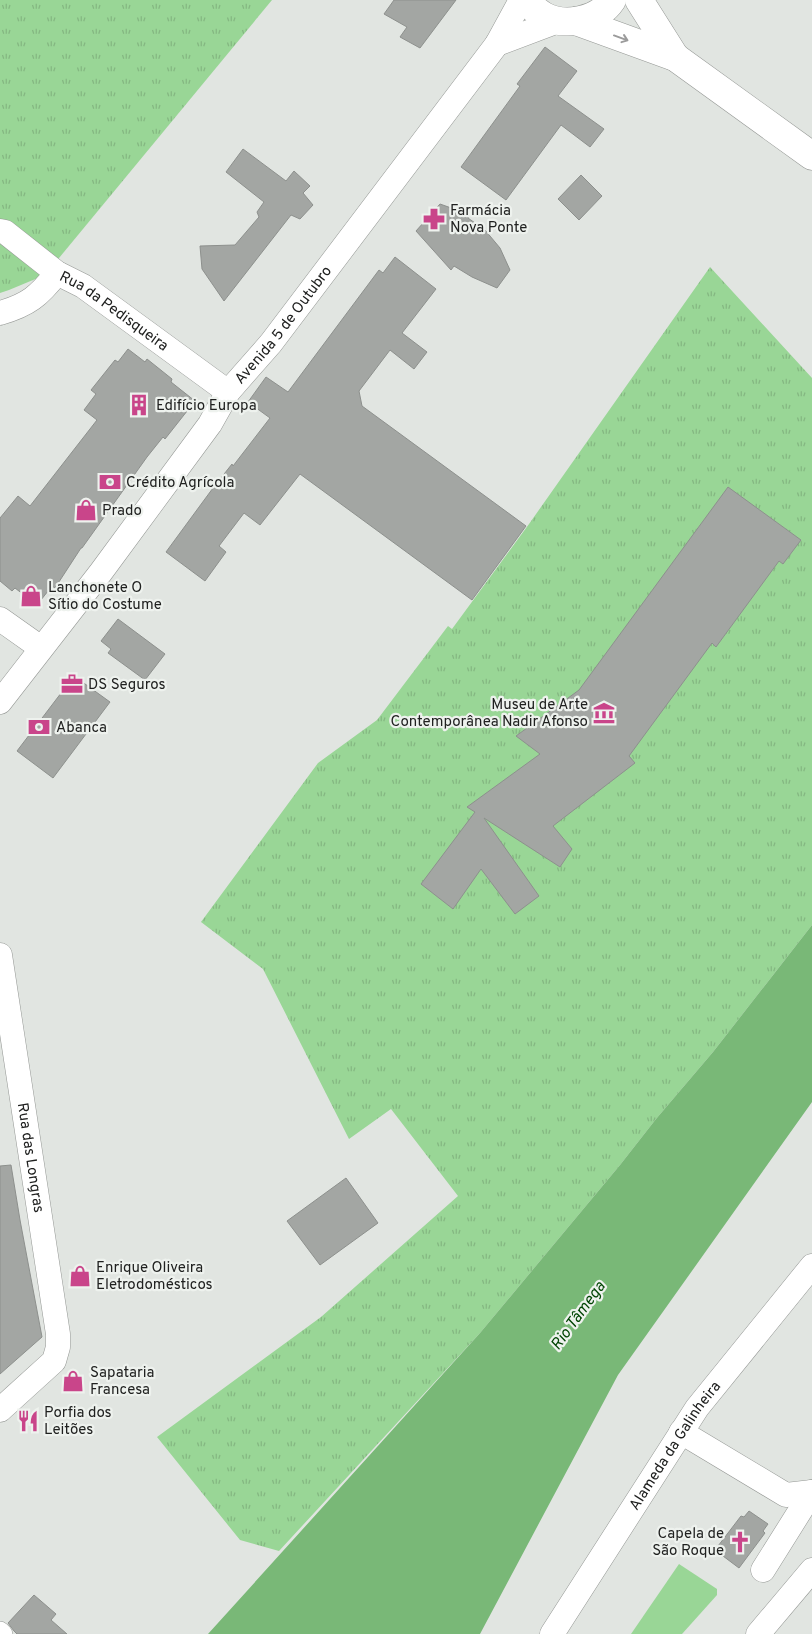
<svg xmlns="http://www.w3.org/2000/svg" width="812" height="1634" font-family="Overpass,sans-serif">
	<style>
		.grass { fill: #99d696 }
		.park { fill: url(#park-tufts) }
		.water { fill: #79b877 }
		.building { fill: #a3a6a3; stroke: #8d908d }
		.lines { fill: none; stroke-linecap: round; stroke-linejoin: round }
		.pedestrian-casing { stroke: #959895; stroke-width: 20 }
		.minor-casing { stroke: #959895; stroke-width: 25 }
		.secondary-casing { stroke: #959895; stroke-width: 29 }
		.pedestrian { stroke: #fff; stroke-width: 19 }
		.minor { stroke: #fff; stroke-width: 24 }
		.secondary { stroke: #fff; stroke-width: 28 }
		.oneway { stroke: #9b9b9b }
		.labels { text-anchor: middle; stroke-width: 4.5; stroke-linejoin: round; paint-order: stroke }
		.poi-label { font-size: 15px; fill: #202120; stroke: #eef2ee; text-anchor: start }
		.street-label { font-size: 15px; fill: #202120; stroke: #eef2ee }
		.water-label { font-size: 16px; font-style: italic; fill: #004503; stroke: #eef2ee }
	</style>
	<defs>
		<pattern id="park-tufts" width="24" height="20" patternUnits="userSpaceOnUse" patternTransform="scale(1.25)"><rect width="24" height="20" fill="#99d696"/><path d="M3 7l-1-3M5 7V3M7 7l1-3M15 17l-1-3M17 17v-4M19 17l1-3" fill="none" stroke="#84b781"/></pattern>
	</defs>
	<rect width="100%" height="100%" fill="#e1e5e1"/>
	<!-- grass -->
	<path class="grass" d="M679,1564L717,1589V1595L682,1634H631Z"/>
	<!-- park -->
	<g class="park">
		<path d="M0,0H272L45,275L9,290L0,293Z"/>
		<path d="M710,267L812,378V925L713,1052L656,1119L620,1165L480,1333L279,1551L240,1540L157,1437L321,1317L458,1196L391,1109L349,1139L263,969L201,922L318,763L377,720L448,626L452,629L529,524Z"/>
	</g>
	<!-- water -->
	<path class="water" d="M812,925V1102L618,1375L480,1634H208L480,1333L620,1165L656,1119L713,1052Z"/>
	<!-- building -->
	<g class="building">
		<path d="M394,0H456L420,48L400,37L407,27L384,14Z"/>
		<path d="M545,47L577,71L558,96L604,129L590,147L561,125L506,200L461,167L520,86L517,84Z"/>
		<path d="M243,149L286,181L294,171L310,186L303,193L313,205L300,219L291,215L224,301L202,269L200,246L235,245L259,217L257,212L264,202L226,172Z"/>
		<path d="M581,175L602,196L579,220L558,199Z"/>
		<path d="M440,204L468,214V218L485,230L500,248L510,270L497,288L472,277L454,266L451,270L416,231Z"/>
		<path d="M395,257L436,289L402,333L427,352L414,369L390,350L359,391L362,406L526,526L472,600L300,474L260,525L244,513L219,546L226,552L205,581L166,552L213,488L232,464L233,466L270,418L248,402L266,377L288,392L379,270L383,273Z"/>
		<path d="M128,349L145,362L147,359L172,379L171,382L195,401L165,439L163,437L147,457L82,548H81L55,588L52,586L37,605L15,588L12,591L0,581V518L18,496L30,506L97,420L84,410L96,394L91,390L115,360L118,362Z"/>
		<path d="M728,487L801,540L783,564L779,561L716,647L712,643L629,756L635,763L553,826L572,849L560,867L484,818L539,896L515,914L481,869L453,909L421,884L475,812L467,807L540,754L516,736L579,690Z"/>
		<path d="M118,619L165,654L145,680L108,653L111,649L101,641Z"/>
		<path d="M74,676L110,702L53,778L17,751Z"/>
		<path d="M11,1165L20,1220L42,1337L0,1374V1166Z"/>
		<path d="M346,1178L378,1223L320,1265L287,1221Z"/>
		<path d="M749,1511L768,1524L763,1531L765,1533L739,1568L715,1550L741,1516L744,1517Z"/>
		<path d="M34,1595L56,1614L51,1620L67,1634H17L14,1631L8,1623Z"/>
	</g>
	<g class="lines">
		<!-- pedestrian casing -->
		<g class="pedestrian-casing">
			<path id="pedestrian" d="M0,1631L3,1634"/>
		</g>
		<!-- minor casing -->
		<g class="minor-casing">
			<g id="minor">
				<path d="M497,44L558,21"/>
				<path id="s1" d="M0,231L5,232L57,273L83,286L228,392"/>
				<path d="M0,313C28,305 39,296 57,273"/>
				<path d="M0,619L41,648"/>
				<path id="s2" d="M0,702L101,572L210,424L228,392L271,343L497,44L521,0"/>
				<path id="s3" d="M0,955L58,1334V1347L54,1361L0,1410"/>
				<path d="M681,1432L786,1495L812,1492"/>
				<path d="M763,1570L812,1492"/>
				<path id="s4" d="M552,1634L697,1408L812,1266"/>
				<path d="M758,1634L812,1570"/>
			</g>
		</g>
		<!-- secondary casing -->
		<g class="secondary-casing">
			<g id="secondary">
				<path d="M526,0C531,6 537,12 544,16C565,27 598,21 612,0"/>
				<path d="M639,0L675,57"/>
				<path d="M576,21L675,57L812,156"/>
			</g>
		</g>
		<!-- pedestrian -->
		<use href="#pedestrian" class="pedestrian"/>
		<!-- minor -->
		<use href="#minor" class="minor"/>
		<!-- secondary -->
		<use href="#secondary" class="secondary"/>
	</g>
	<!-- one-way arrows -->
	<defs><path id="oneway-shaft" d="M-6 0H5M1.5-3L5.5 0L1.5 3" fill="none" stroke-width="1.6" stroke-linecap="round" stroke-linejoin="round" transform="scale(1.25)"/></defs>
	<use class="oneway" href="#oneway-shaft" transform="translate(621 38) rotate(20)"/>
	<!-- icons -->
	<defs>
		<g id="pharmacy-bare" transform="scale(1.725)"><path d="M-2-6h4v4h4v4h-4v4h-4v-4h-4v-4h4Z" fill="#c9458a" stroke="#eef2ee" stroke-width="2.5" paint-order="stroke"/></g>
		<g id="building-bare" transform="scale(1.725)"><path d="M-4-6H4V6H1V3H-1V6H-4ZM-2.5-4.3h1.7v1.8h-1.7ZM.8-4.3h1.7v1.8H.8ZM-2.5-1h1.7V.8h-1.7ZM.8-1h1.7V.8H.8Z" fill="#c9458a" stroke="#eef2ee" stroke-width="2.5" paint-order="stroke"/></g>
		<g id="bank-bare" transform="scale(1.725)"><path d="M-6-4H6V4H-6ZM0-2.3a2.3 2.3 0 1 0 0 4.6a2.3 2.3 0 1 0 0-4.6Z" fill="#c9458a" stroke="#eef2ee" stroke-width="2.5" paint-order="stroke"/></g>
		<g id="shop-bare" transform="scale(1.725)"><path d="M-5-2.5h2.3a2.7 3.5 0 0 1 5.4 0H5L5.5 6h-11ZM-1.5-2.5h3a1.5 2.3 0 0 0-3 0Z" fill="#c9458a" stroke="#eef2ee" stroke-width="2.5" paint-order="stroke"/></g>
		<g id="office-bare" transform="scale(1.725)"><path d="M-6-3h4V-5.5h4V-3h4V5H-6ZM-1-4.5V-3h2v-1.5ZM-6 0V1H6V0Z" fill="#c9458a" stroke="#eef2ee" stroke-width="2.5" paint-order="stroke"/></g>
		<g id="museum-bare" transform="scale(1.725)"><path d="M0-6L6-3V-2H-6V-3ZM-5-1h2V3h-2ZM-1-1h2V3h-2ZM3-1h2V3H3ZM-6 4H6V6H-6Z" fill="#c9458a" stroke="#eef2ee" stroke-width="2.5" paint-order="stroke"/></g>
		<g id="restaurant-bare" transform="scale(1.725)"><path d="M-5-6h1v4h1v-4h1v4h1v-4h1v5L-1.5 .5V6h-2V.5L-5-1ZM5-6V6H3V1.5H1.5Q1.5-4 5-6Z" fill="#c9458a" stroke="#eef2ee" stroke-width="2.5" paint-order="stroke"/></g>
		<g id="church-bare" transform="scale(1.725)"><path d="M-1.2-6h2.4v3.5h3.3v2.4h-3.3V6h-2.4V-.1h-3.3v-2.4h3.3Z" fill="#c9458a" stroke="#eef2ee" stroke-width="2.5" paint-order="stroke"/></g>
	</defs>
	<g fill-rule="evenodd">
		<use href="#pharmacy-bare" x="434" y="219"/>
		<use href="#building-bare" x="139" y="405"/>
		<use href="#bank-bare" x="110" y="482"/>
		<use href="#shop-bare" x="86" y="510"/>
		<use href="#shop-bare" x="31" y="596"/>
		<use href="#office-bare" x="72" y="684"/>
		<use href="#museum-bare" x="604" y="713"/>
		<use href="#bank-bare" x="39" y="727"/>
		<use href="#shop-bare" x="80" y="1276"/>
		<use href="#shop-bare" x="73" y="1381"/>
		<use href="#restaurant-bare" x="28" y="1421"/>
		<use href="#church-bare" x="740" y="1542"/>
	</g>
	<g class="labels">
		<!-- poi labels -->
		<g class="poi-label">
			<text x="450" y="215">Farmácia<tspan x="450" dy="17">Nova Ponte</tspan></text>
			<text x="156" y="410">Edifício Europa</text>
			<text x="126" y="487">Crédito Agrícola</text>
			<text x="102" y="515">Prado</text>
			<text x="48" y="592">Lanchonete O<tspan x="48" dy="17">Sítio do Costume</tspan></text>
			<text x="88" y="689">DS Seguros</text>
			<text x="588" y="709" text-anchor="end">Museu de Arte<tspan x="588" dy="17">Contemporânea Nadir Afonso</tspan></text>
			<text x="56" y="732">Abanca</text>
			<text x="96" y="1272">Enrique Oliveira<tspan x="96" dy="17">Eletrodomésticos</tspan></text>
			<text x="90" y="1377">Sapataria<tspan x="90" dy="17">Francesa</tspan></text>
			<text x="44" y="1417">Porfia dos<tspan x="44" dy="17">Leitões</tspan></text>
			<text x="724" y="1538" text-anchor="end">Capela de<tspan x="724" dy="17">São Roque</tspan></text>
		</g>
		<!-- street labels -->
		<g class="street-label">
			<text dy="5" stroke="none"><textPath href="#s1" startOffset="140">Rua da Pedisqueira</textPath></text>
			<text dy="5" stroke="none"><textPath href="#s2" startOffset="472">Avenida 5 de Outubro</textPath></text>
			<text dy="5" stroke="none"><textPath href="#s3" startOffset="205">Rua das Longras</textPath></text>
			<text dy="5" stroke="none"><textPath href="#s4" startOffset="225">Alameda da Galinheira</textPath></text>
		</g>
		<!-- water labels -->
		<g class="water-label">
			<text transform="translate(577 1315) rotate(-54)" y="6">Rio Tâmega</text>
		</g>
	</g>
</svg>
